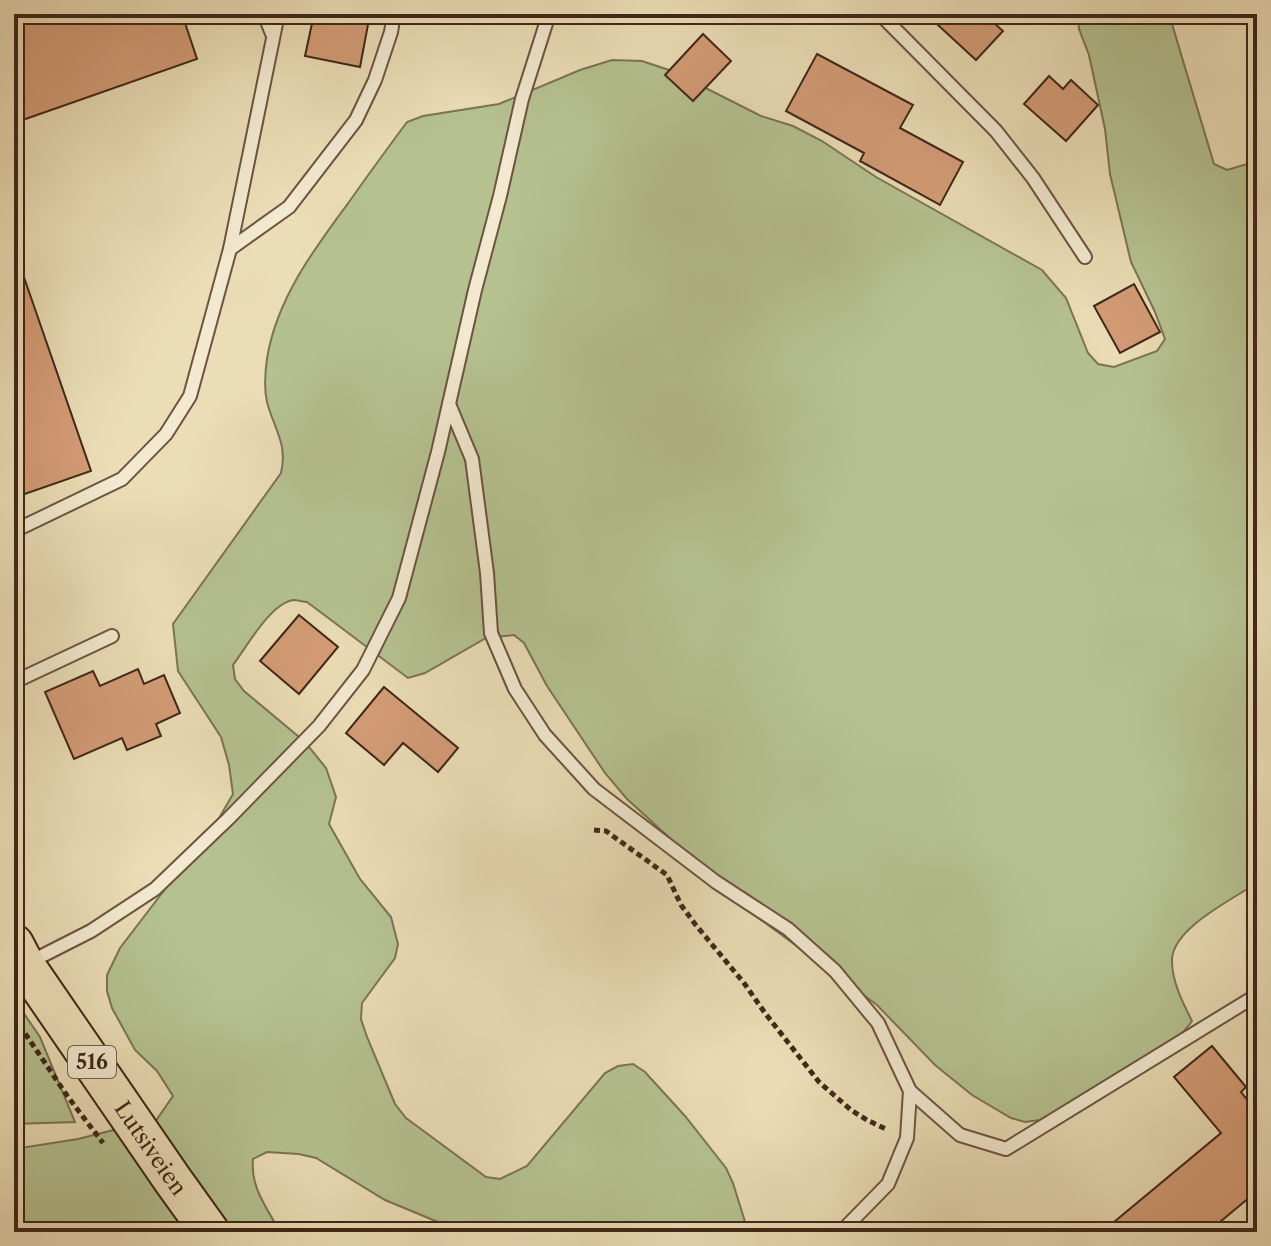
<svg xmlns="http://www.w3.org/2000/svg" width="1271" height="1246" font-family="'Libre Caslon Text',serif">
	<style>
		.green { fill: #b5c290; stroke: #7a7454; stroke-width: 2 }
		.building { fill: #d39c76; stroke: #402719; stroke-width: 2 }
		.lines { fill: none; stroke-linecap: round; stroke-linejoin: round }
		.lane-casing { stroke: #6b5440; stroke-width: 16 }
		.primary-casing { stroke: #402719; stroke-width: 42 }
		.path { stroke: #402719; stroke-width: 5; stroke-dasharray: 6 4; stroke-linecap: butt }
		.lane { stroke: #f2e9d0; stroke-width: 12 }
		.primary { stroke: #ebddb6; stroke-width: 38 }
		.labels { text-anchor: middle; stroke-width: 6; stroke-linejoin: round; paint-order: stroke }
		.shield { fill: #f2e9d0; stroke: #756150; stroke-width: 2 }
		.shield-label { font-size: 20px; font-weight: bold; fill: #402719 }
		.street-label { font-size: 22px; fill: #402719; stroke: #f2e9d0 }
	</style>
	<rect width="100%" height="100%" fill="#ebddb6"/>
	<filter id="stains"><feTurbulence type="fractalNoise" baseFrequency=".0025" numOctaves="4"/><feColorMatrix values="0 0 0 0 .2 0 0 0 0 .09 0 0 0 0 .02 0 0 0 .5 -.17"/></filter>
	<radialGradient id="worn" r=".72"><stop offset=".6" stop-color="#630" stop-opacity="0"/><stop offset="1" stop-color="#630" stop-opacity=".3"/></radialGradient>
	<!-- green -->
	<g class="green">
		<path d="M1078,14H1169L1214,164L1227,170L1257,161V883C1233,899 1171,929 1172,961C1172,982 1183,1003 1192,1021C1167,1059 1081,1097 1040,1120L1025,1122L1011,1118L972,1095L935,1065L877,1005L745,908L690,864L673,841L627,799L605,773L547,686L524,643L514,635L486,638L425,673L408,678L307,602C303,602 298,600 294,600C271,602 246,648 233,665L235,679L244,691L305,742L326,768L336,797L329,824L360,879L391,917L398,944L395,958L362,1003L361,1019L367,1037L395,1104L406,1118L486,1177L500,1179L527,1166L605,1073L618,1066L633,1064L645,1072L685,1116L726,1168L733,1183L746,1225L745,1232H454L438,1222L385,1200L316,1158L299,1154L267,1152L253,1159C250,1187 267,1208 280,1232H14V1149L78,1139L157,1119L173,1096L157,1071L135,1050L112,1008L107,991V975L120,948L218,820L233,794L229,765L221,737L178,671L173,624L281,473C288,444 274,429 267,402C264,389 265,373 267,359C276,300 314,249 349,202C368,175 387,149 407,122L423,116L499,104L580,70L612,60L642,61L672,71L761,116L793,126L822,141L876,177L1042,270L1066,298L1088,353L1098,364L1114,367L1157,351L1165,339L1155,312L1131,262L1110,174L1105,129L1089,55L1079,29Z"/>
		<path d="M14,999L40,1037L75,1122L14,1124Z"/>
	</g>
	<!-- building -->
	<g class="building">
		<path d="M23,14H182L197,59L14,123V17Z"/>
		<path d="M314,14H370L360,67L305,56Z"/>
		<path d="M926,14H984L1003,31L976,60Z"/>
		<path d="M703,34L731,61L693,101L665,75Z"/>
		<path d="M817,54L913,105L900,128L963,162L940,205L860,161L864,153L786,111Z"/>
		<path d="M1049,76L1063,89L1071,80L1098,105L1066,141L1024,104Z"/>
		<path d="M14,260H18L91,471L19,496L14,482Z"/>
		<path d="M1134,284L1160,332L1120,353L1094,306Z"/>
		<path d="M299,615L338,647L299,694L260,661Z"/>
		<path d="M138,669L144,684L164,675L180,713L156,724L161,736L127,750L122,738L74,759L45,692L93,671L100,686Z"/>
		<path d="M384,687L458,748L438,772L403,743L384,765L346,733Z"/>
		<path d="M1212,1046L1246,1087L1241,1092L1257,1112V1191L1208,1232H1102L1221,1133L1174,1077Z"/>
	</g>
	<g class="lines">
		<!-- lane casing -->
		<g class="lane-casing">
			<g id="lane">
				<path d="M264,14L273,36"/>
				<path d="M880,14L996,131L1033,178L1085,257"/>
				<path d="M230,249L289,207L356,120L375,80L391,32L394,14"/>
				<path d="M449,404L472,459L487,573L491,633L515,689L545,735L594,789L716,882L788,929L835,971L878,1023L910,1091L960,1135L1006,1149L1257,995"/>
				<path d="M14,531L122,479L166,434L190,396L230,249L278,14"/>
				<path d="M14,682L112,636"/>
				<path d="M28,963L91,931L155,889L228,819L319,726L363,670L399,598L438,452L475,290L500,196L522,99L549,14"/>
				<path d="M841,1232L888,1184L907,1138L910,1091"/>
			</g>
		</g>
		<!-- primary casing -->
		<g class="primary-casing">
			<g id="primary">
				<path id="s1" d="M14,944L25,965L172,1179L210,1232"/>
			</g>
		</g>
		<!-- path -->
		<g class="path">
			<path d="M594,830L606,831L667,875L681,905L695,924L744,983L765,1013L819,1082L851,1110L867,1120L888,1130"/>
			<path d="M14,1017L68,1097L103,1143"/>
		</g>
		<!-- lane -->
		<use href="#lane" class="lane"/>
		<!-- primary -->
		<use href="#primary" class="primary"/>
	</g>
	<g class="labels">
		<!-- shield labels -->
		<rect class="shield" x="68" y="1046" width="48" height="32" rx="6"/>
		<g class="shield-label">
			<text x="92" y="1069">516</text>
		</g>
		<!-- street labels -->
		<g class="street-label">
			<text dy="8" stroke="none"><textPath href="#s1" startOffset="246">Lutsiveien</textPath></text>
		</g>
	</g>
	<!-- margin -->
	<rect width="1271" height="1246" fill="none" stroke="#ebddb6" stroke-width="48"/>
	<rect x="16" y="16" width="1239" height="1214" fill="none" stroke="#402719" stroke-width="4"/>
	<rect x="24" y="24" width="1223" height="1198" fill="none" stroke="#402719" stroke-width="2"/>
	<rect width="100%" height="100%" filter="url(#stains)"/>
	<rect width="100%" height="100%" fill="url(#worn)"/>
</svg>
